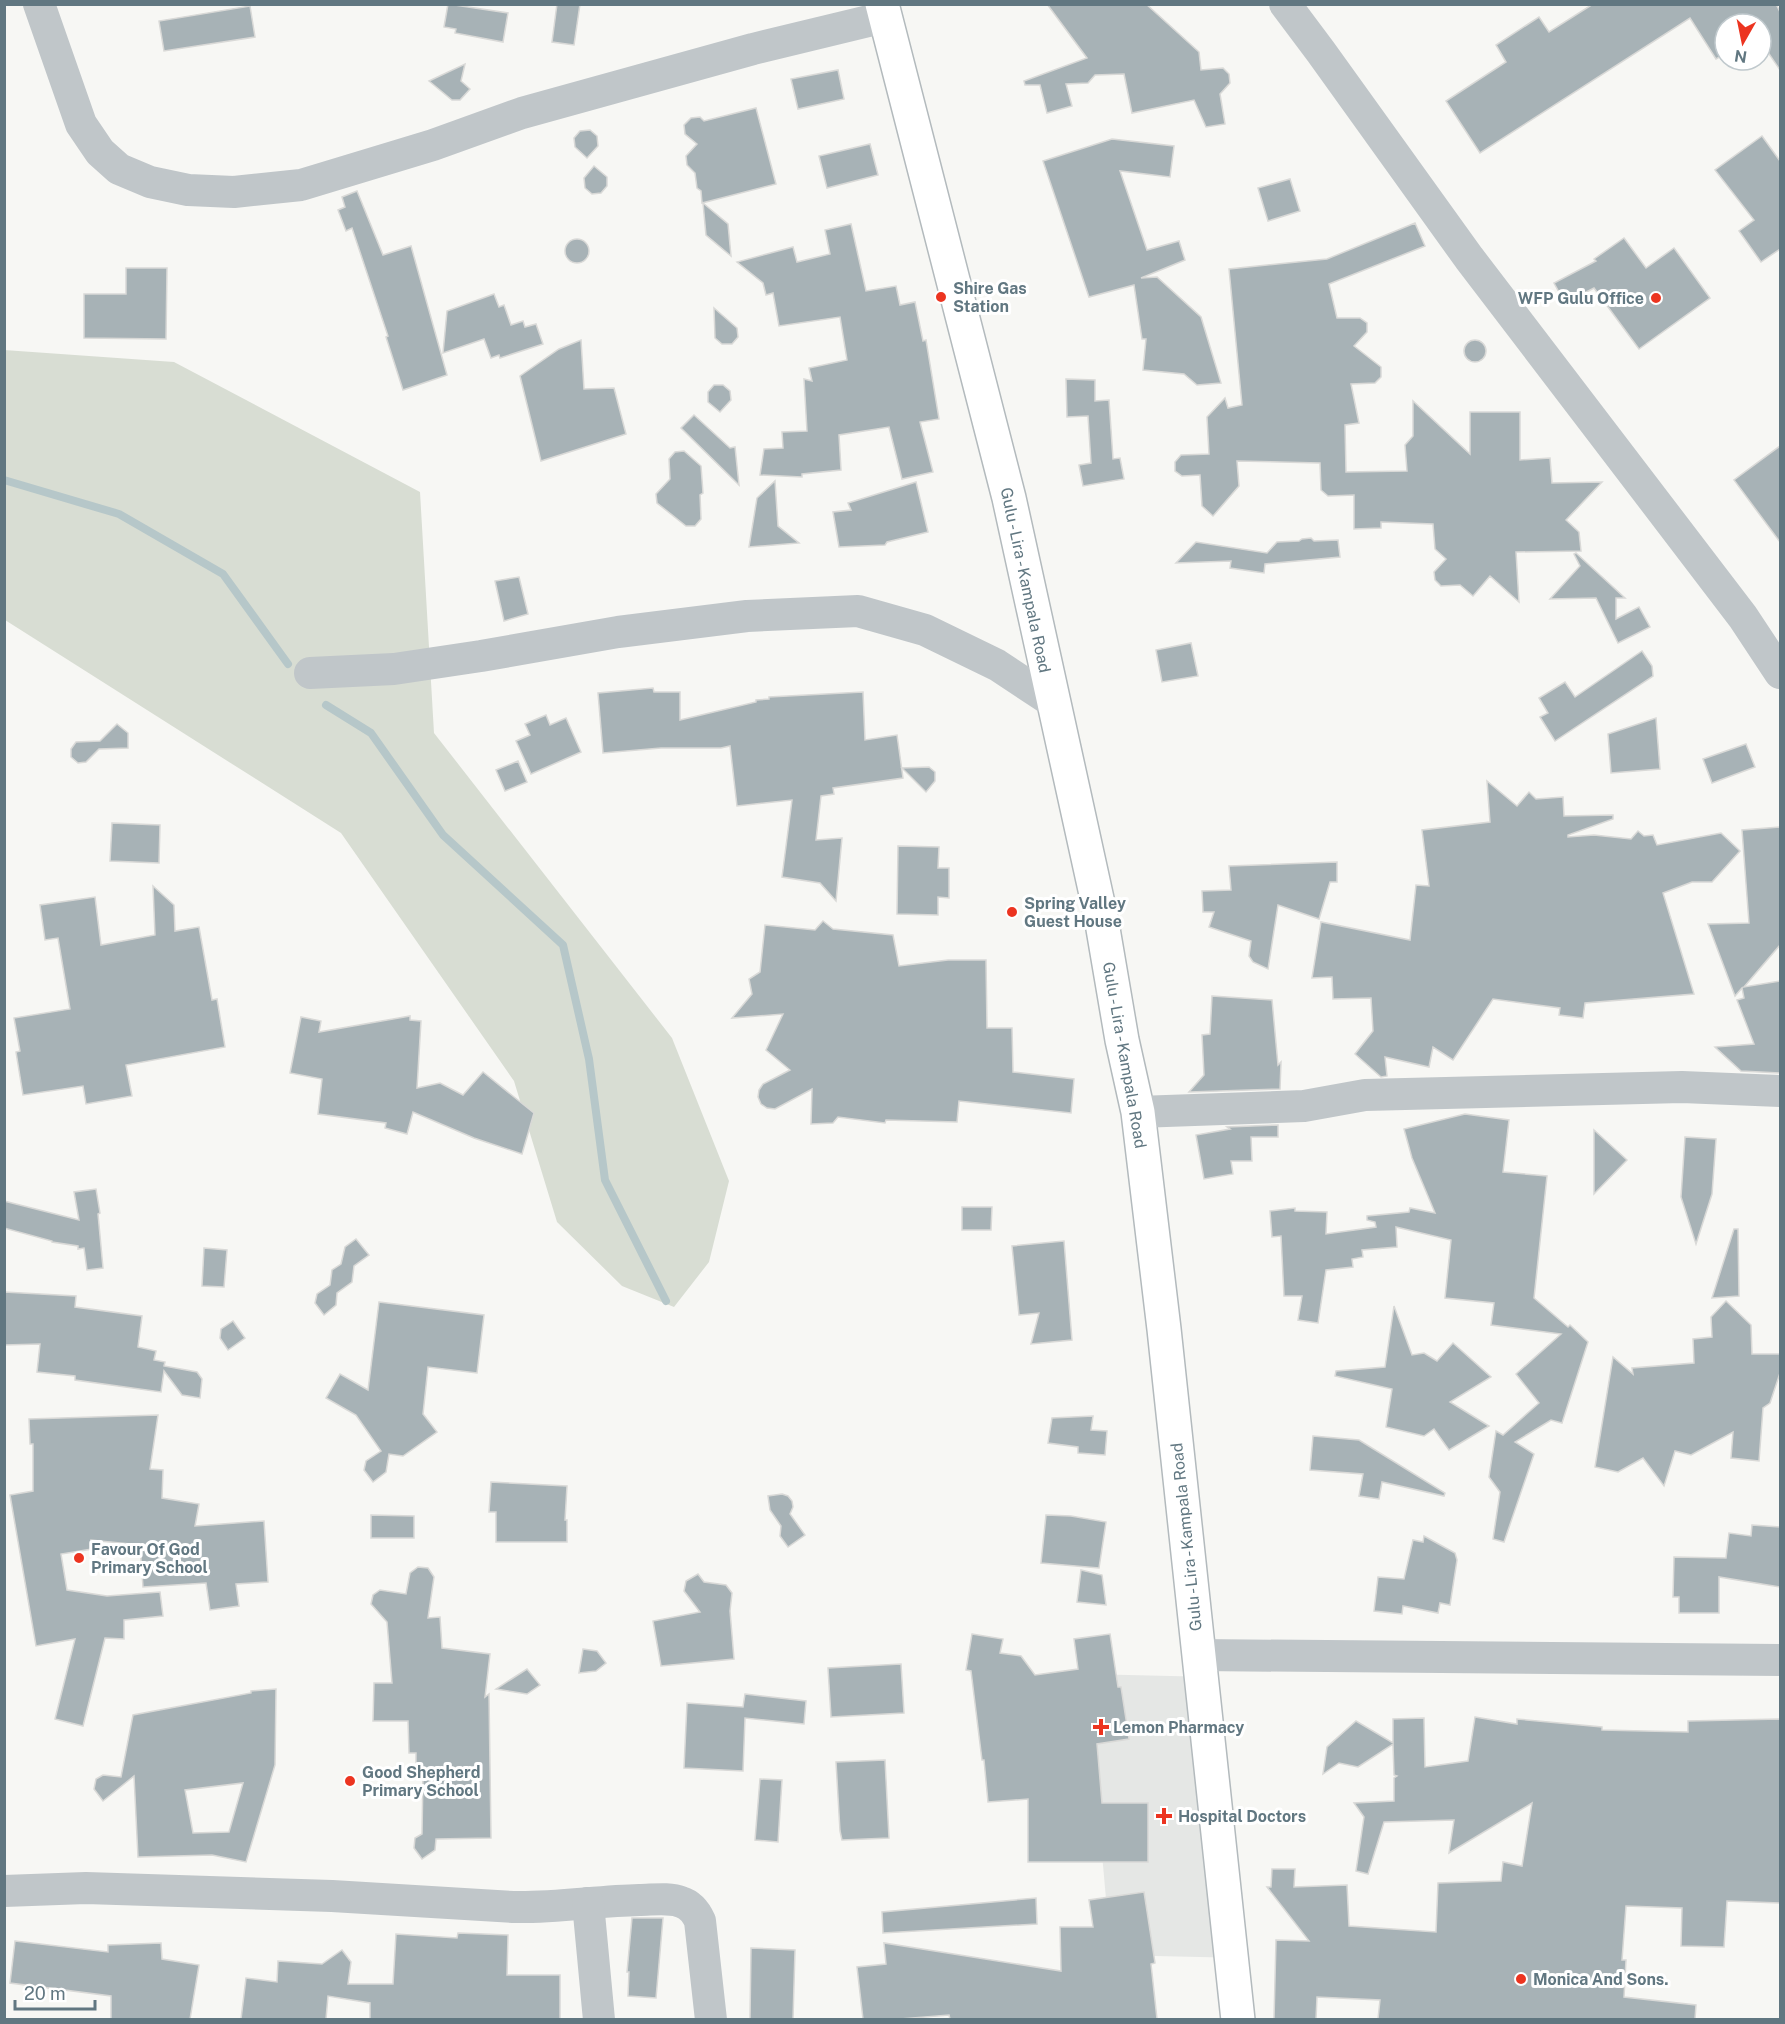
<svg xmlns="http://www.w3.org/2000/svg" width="1785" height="2024" font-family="'Public Sans',sans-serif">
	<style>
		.built { fill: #e5e7e5 }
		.green { fill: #d8ddd3 }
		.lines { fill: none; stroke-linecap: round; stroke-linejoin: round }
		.stream { stroke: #b6c7c9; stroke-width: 8 }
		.building { fill: #a7b2b6; stroke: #d9d9d7; stroke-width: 1.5; fill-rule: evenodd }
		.primary-casing { stroke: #b3babd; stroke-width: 36 }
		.minor { stroke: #c0c6c9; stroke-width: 32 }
		.primary { stroke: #fff; stroke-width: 33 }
		.poi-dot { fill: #ec3420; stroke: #fff; stroke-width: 2 }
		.labels { text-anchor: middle; stroke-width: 6; stroke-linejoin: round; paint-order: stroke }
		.poi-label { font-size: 16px; font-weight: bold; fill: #617781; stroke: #fff; text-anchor: start }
		.street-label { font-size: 16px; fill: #617781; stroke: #fff }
	</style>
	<rect width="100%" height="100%" fill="#f7f7f4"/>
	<!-- built -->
	<path class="built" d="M1086,1674L1213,1677L1244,1958L1111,1955Z"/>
	<!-- green -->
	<path class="green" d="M4,350L174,362L420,492L434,733L672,1038L729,1181L709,1262L674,1307L622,1286L557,1222L514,1081L341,833L5,620Z"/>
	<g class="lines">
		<!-- stream -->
		<g class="stream">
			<path d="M4,480L119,514L223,574L288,664"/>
			<path d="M326,705L371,733L443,835L563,945L589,1059L605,1180L666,1301"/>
		</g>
	</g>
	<!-- building -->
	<g class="building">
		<path d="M448,4L508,13L503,42L455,33L456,29L444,27Z"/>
		<path d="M557,4H580L574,45L552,42Z"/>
		<path d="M1047,4H1146L1199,52L1201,70L1223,68L1229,74L1230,83L1220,94L1225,124L1206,127L1194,100L1132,113L1124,74L1095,75L1088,83L1066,84L1072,106L1047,113L1040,85H1025L1024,81L1087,58Z"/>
		<path d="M1593,4H1776L1780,12V70L1761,42V24H1725V54L1716,59L1690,18L1480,153L1446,101L1506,62L1496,45L1539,17L1549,32Z"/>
		<path d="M250,6L255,37L164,51L159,21Z"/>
		<path d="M465,64L461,81L470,89L460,100H452L429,81Z"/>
		<path d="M838,70L844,99L798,109L791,79Z"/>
		<path d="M756,108L776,184L702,203L701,191L697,188L695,173L687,165L686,156L697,144L685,134L684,125L691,118L700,117L704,121Z"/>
		<path d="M590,130L597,136L598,146L587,158L575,147L574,138L580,131Z"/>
		<path d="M1762,136L1780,161V249L1761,262L1739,231L1754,220L1715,170Z"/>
		<path d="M1112,139L1174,146L1170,177L1120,171L1147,250L1179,241L1185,260L1141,278L1157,277L1201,317L1221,383L1197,385L1184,374L1143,370L1146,339H1142L1134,285L1089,297L1043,161Z"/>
		<path d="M870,144L878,175L827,188L819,156Z"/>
		<path d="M594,166L607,177V186L601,193L592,194L585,188L584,178Z"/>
		<path d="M1290,179L1300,211L1268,221L1258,188Z"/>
		<path d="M357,191L383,255L411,246L447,375L403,390L386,337L388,336L352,228L346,231L338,210L345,207L342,197Z"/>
		<path d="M703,203L728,224L731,256L706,235Z"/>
		<path d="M1415,223L1425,246L1329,284L1337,318H1360L1367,323V332L1354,346L1381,367V377L1375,383L1351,384L1359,423L1345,425L1346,472L1407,471L1405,445L1413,436V401L1470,454V412H1520V460L1550,458L1552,483L1602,482L1566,520L1579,532L1581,551L1516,552L1519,602L1490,576L1473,596L1460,585L1441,586L1435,580L1434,572L1446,559L1435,549L1433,524L1381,522V528L1354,529V495L1328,496L1321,490L1320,463L1237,461L1239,486L1213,516L1202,506L1200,475L1182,476L1175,471V462L1181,455L1209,454L1207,417L1225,398L1228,408L1242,405L1229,269L1327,259Z"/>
		<path d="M851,224L866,291L896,286L900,305L915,302L923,341L926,340L939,419L920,422L933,472L902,479L889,427L839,435L841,470L802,474V477L760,475L764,449L783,448L782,432L807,431L804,379L812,381L809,368L847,360L840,317L779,326L773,293L766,295L763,283L737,262L793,247L797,262L830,254L825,230Z"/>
		<path d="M1624,238L1646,268L1674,248L1710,298L1639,349L1594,288L1565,303L1554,283L1596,261L1594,259Z"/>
		<circle cx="577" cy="251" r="12"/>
		<path d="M126,268H167L166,339L84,338V294H126Z"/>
		<path d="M494,294L499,307L504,305L511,325L523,321L525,327L536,324L543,344L500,358L499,355L491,358L484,339L443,353L447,311Z"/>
		<path d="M714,308L737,328L738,337L732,344H722L715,338Z"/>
		<circle cx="1475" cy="351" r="11"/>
		<path d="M581,340L584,389L614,388L626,434L541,461L520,376L559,349Z"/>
		<path d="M1066,379L1095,380V401L1109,400L1113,459L1120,458L1124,479L1083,486L1079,465L1091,463L1088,416L1067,417Z"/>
		<path d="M714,385H723L730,391L731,400L720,412L708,402V392Z"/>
		<path d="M694,415L730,448L735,447L739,485L681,428Z"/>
		<path d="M1780,446V542L1734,480Z"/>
		<path d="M684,451L701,466L703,493L700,495L701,519L695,526H686L657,503L656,494L670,479L669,459L675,452Z"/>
		<path d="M775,481L778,526L799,543L749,547L757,498Z"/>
		<path d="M916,482L928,532L887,542L885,545L839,547L833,512L851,510L848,503Z"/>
		<path d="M1311,538L1314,541L1338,540L1340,557L1265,564L1264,573L1230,568L1231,561L1176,563L1196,542L1267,553L1277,542L1299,541L1302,539Z"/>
		<path d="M1576,553L1625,598H1616V619L1639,607L1650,627L1618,643L1596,598L1550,599L1580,566L1574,554Z"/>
		<path d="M519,577L528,614L504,621L495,581Z"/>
		<path d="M1191,643L1198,676L1162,682L1156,650Z"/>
		<path d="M1642,651L1652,666L1653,676L1555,741L1540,717L1548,713L1539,698L1565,682L1575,697Z"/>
		<path d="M653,688L654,692H680V720L756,702V700L769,699V697L863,692L865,740L897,735L903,778L833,788L834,794L821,796L816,840L842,838L836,901L820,883L782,877L792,800L737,806L730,746L721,748H661L603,753L598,693Z"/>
		<path d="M546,715L550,725L566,718L581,752L531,774L516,741L530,735L525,724Z"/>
		<path d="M1656,718L1660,769L1611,773L1608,734Z"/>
		<path d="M117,724L128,733V748L99,749L86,762L78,763L71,757V749L76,742L100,741Z"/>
		<path d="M1746,744L1755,767L1712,783L1703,759Z"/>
		<path d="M518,761L527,782L505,791L496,770Z"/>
		<path d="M929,767L935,772V781L926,792L902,768Z"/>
		<path d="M1487,781L1517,806L1529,792L1536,799L1563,797L1564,816L1613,815V819L1568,835V837L1594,835L1631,839L1638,831L1644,836L1653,835L1657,845L1721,833L1740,851L1712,882H1692L1663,893L1694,994L1585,1003L1583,1018L1559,1015L1560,1008L1493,999L1453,1060L1433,1047L1429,1067L1385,1057L1387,1076L1381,1077L1355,1054L1373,1031L1371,998L1333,999L1332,977L1312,978L1321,922L1410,940L1416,885L1429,886L1422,830L1490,822Z"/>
		<path d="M112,823L160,825L159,863L110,861Z"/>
		<path d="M1780,827V945L1744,987L1780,981V1073L1741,1071L1715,1047L1754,1044L1737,1000L1744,998L1742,988L1735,996L1708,924L1749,923L1742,830Z"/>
		<path d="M898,846L939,847L938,868H949V898L938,897V915L897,914Z"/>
		<path d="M1337,862V882H1330L1319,919L1278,905L1268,969L1253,962L1249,956L1251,941L1209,927L1214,912H1203L1202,891L1231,890L1229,866Z"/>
		<path d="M153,886L174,905L175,931L199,927L212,1000L217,999L225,1047L126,1065L132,1096L86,1104L83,1086L23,1095L16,1052L20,1051L14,1018L70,1009L58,938L45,940L40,905L95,897L101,945L155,935Z"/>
		<path d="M823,921L833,929L893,935L899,966L948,960H986L987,1028H1012L1013,1072L1074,1079L1071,1113L959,1101L957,1122L886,1120L885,1123L838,1117L833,1123L811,1124L812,1089L775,1109L767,1108L761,1104L758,1097L759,1090L763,1084L790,1070L766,1050L783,1014L732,1018L752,994L749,979L760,972L765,925L815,930Z"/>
		<path d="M1212,996L1272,1000L1278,1065L1281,1062L1280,1089L1189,1092L1204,1075L1202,1035L1210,1034Z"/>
		<path d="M410,1016V1020L421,1021L417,1088L440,1083L463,1095L483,1072L534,1113L522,1154L474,1138L413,1112L407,1134L385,1128L386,1123L318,1114L322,1079L290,1073L301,1017L321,1021L319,1032Z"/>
		<path d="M1465,1114L1509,1120L1503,1172L1547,1176L1534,1298L1568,1327L1570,1325L1588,1342L1562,1423L1551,1420L1515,1442L1534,1454L1504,1542L1493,1539L1500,1492L1489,1477L1496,1431L1503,1435L1539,1403L1516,1374L1561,1334L1491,1325L1494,1303L1445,1298L1451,1240L1396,1227L1397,1247L1362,1250L1363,1257L1352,1259L1353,1267L1326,1270L1318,1323L1298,1320L1302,1296H1284L1281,1236L1272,1237L1270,1211L1295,1208V1211L1327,1212L1326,1234L1376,1227L1375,1222L1367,1220V1216L1409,1212L1410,1208L1435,1213L1412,1158L1404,1129Z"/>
		<path d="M1278,1125V1137H1251L1252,1161H1231L1233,1174L1204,1179L1196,1135L1230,1129L1227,1127Z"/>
		<path d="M1594,1130L1627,1160L1594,1194Z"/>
		<path d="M1685,1137L1716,1139L1712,1194L1696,1244L1681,1197Z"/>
		<path d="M96,1189L100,1213L98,1214L103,1268L87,1270L84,1248L78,1249V1246L52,1242V1241L4,1228V1201L79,1220L74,1192Z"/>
		<path d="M962,1207H992L991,1230H962Z"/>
		<path d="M1734,1229H1738L1739,1296L1712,1298Z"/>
		<path d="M356,1239L369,1255L354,1266L352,1282L337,1293L336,1305L324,1315L315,1303L317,1294L330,1285L332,1270L341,1264L345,1247Z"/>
		<path d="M1064,1241L1072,1340L1031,1344L1039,1313L1019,1315L1012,1246Z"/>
		<path d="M204,1248L227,1250L224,1287L202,1286Z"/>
		<path d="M4,1292L76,1296L75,1307L142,1316L138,1347L156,1351L154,1360L165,1362L164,1366L197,1372L202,1379L200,1398L182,1395L164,1371L161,1392L75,1380V1376L37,1372L40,1344L4,1345Z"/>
		<path d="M1726,1301L1751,1325L1752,1354H1780V1373L1770,1403L1763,1408L1759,1461L1731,1458L1733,1432L1691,1455L1675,1451L1664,1486L1643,1458L1618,1472L1595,1467L1613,1357L1633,1374L1632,1368L1694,1363L1693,1339L1712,1337L1711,1317Z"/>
		<path d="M379,1302L484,1315L477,1373L428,1367L423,1414L437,1432L403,1456L389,1454L386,1472L373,1482L364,1470L366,1461L381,1451L356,1415L326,1398L340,1374L368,1390Z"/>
		<path d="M1394,1306L1412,1355L1424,1353L1437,1361L1453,1343L1491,1377L1450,1402L1489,1426L1449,1450L1434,1429L1424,1436L1386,1427L1392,1389L1335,1376L1336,1371L1385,1367Z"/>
		<path d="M233,1321L245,1338L228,1350L220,1338L221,1329Z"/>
		<path d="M158,1415L150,1469L163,1470L162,1498L199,1504L195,1526L264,1521L268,1582L236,1584L239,1606L210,1610L206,1583L143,1587L140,1545L91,1540L92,1549L61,1554L67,1590L107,1596L160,1592L163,1616L124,1620V1639L105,1638L83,1726L55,1719L75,1639L36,1646L10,1495L33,1491V1444H30L29,1419Z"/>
		<path d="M1093,1416L1091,1430L1107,1431L1105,1455L1078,1453V1447L1048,1443L1052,1418Z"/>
		<path d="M1313,1436L1359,1440L1445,1493L1444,1496L1382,1482L1379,1499L1359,1496L1363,1474L1310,1470Z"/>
		<path d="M491,1482L567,1486L565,1520H567V1542H496V1512H489Z"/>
		<path d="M782,1494L788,1496L792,1501L793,1507L790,1514L805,1535L788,1547L780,1536L781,1526L770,1510L768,1496Z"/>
		<path d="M371,1515L414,1516V1538H371Z"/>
		<path d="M1046,1515L1071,1516L1106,1522L1099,1568L1041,1563Z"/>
		<path d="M1752,1525L1780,1527V1587L1719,1577V1613H1679V1597H1673L1674,1557L1726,1558L1729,1533L1751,1536Z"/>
		<path d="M1424,1536L1455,1553L1457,1560L1450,1605L1440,1603L1438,1613L1403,1606L1402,1614L1374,1611L1378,1577L1404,1579L1413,1540L1423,1542Z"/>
		<path d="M418,1567L428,1568L434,1577L428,1618L440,1617L442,1648L490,1654L485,1697L489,1694L491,1838L436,1839L435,1850L422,1859L414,1848L415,1838L422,1834L423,1774H416V1753H409L408,1721H373L374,1683H392L387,1622L371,1604L373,1595L380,1590L406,1594L410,1573Z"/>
		<path d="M1081,1570L1102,1575L1106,1605L1077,1602Z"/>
		<path d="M698,1574L704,1582L726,1585L732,1593L730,1611L734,1659L661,1666L653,1621L700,1612L684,1591L686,1581Z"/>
		<path d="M972,1634L1003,1639L1000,1653L1021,1656L1035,1675L1078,1669L1074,1639L1110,1634L1118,1687H1121L1129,1739L1097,1744L1102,1803H1148V1862H1028V1799L988,1802L984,1760H982L971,1671L966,1670Z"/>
		<path d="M583,1649L597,1651L606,1663L596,1671L579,1673Z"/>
		<path d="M901,1664L904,1713L831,1717L828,1668Z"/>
		<path d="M527,1669L540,1685L527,1694L496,1689Z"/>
		<path d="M276,1689L275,1765L246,1862L212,1855L138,1857L134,1776L103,1801L94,1789L96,1779L103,1775L121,1777L133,1715L251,1693V1691ZM243,1783L229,1832L193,1833L185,1790Z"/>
		<path d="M745,1694L806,1701L804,1724L745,1718L743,1771L684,1768L687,1703L743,1707Z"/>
		<path d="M1475,1717L1517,1724V1719L1602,1727V1730L1688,1732V1721L1780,1719V1903L1727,1901L1724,1947L1681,1946L1682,1908L1626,1906L1622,1960H1626L1624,1997L1696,2005L1695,2019H1378L1380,2000L1317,1997L1316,2019H1274L1276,1940L1309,1941L1267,1887H1271L1272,1869H1295L1294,1887L1347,1885L1349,1926L1436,1932L1438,1883L1501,1881L1503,1862L1522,1866L1532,1803L1449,1853L1454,1820L1384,1822L1368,1874L1356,1871L1364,1817L1354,1803L1394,1801V1778L1397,1776L1394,1775L1393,1744L1358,1767L1339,1763L1323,1774L1327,1747L1356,1721L1393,1743V1719L1424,1718L1425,1767L1468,1761Z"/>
		<path d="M885,1760L889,1838L842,1840L840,1831L836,1762Z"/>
		<path d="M760,1779L782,1780L778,1842L755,1840Z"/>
		<path d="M1144,1892L1155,1963L1151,1964L1157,2019H950L949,2015L900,2019H863L857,1967L886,1964L884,1943L1061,1971L1060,1927H1093L1089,1900Z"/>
		<path d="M1036,1898L1037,1924L883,1933L882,1912Z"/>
		<path d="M632,1918H663L656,1998L628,1996L629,1972H627Z"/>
		<path d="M458,1933L508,1935L507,1975H560V2019H370V2003L328,1996L326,2019H241L246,1978L277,1982L278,1961L322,1964L342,1950L351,1962L348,1984H393L396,1934L457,1938Z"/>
		<path d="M15,1941L108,1952V1945L161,1943L162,1959L199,1965L190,2019H111V1996L10,1983Z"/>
		<path d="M751,1948L795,1950L793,2019H750Z"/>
	</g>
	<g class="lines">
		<!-- primary casing -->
		<g class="primary-casing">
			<path id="primary" d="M882,4L1009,498L1101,917L1122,1040L1138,1112L1164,1329L1238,2020"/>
		</g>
		<!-- minor -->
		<g class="minor">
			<path d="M39,4L81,124L100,152L119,169L150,182L188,190L234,192L301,185L433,145L522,113L753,49L885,17"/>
			<path d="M1285,4L1321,52L1469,258L1743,617L1780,673"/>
			<path d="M310,673L394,669L481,656L618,632L747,616L858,611L925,630L997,665L1053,702"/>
			<path d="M1138,1112L1304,1106L1365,1095L1682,1087L1780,1091"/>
			<path d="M1199,1655L1780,1660"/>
			<path d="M4,1891L86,1888L332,1896L513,1907C555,1908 597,1901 639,1900C652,1900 669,1897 681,1902C691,1905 696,1912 700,1921L711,2020"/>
			<path d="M588,1903L599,2020"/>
		</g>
		<!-- primary -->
		<use href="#primary" class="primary"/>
	</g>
	<!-- markers -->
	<g class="poi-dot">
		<circle cx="941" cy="297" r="6"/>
		<circle cx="1656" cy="298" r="6"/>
		<circle cx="1012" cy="912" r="6"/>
		<circle cx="79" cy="1558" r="6"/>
		<path d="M1098 1718h6v6h6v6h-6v6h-6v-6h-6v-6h6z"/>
		<circle cx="350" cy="1781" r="6"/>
		<path d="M1161 1807h6v6h6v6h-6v6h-6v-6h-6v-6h6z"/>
		<circle cx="1521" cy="1979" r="6"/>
	</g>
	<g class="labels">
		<!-- poi labels -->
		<g class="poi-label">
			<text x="953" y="294">Shire Gas<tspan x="953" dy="18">Station</tspan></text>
			<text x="1644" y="304" text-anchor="end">WFP Gulu Office</text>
			<text x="1024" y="909">Spring Valley<tspan x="1024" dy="18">Guest House</tspan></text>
			<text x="91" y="1555">Favour Of God<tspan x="91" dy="18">Primary School</tspan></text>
			<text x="1113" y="1733">Lemon Pharmacy</text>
			<text x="362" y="1778">Good Shepherd<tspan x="362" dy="18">Primary School</tspan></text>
			<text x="1178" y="1822">Hospital Doctors</text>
			<text x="1533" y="1985">Monica And Sons.</text>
		</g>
		<!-- street labels -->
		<g class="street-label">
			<text transform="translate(1026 580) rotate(78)" y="6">Gulu - Lira - Kampala Road</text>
			<text transform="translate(1125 1055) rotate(80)" y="6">Gulu - Lira - Kampala Road</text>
			<text transform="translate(1186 1537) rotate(-96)" y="6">Gulu - Lira - Kampala Road</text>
		</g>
	</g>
	<!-- border -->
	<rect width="1785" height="2024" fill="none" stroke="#617781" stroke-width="12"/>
	<!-- north arrow -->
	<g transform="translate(1743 42) rotate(189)"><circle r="28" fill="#ffffff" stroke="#c0c9cd" stroke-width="1.5"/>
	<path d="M0-4.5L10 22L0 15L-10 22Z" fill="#ec3420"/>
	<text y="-9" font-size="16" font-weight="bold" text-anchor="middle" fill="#617781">N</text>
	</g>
	<!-- scale -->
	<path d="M15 2000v9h80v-9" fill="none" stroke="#617781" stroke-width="3"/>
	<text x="24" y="2000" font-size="18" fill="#617781" stroke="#ffffff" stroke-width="4.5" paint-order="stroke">20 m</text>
</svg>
